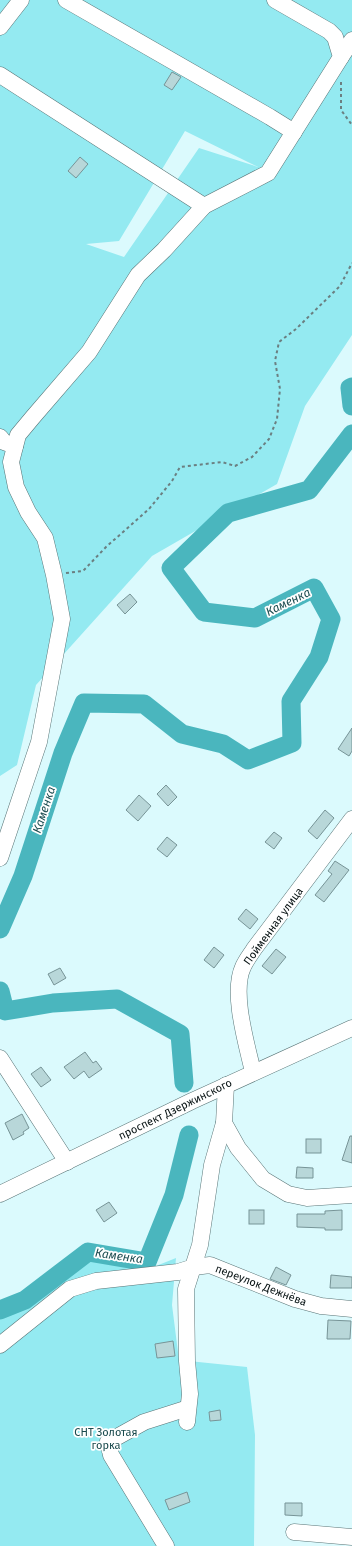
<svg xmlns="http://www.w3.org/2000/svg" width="352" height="1546" font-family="'Fira Sans',sans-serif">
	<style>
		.green { fill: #94eaf1; fill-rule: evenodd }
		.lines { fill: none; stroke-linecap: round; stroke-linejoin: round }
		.river { stroke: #4ab6be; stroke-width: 19 }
		.building { fill: #b8d7d9; stroke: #779497 }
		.minor-casing { stroke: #597577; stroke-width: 17 }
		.path { stroke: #6b7f81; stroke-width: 2; stroke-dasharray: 3 3; stroke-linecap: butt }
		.minor { stroke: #fff; stroke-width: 16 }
		.labels { text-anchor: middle; stroke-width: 3.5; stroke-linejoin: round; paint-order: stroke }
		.street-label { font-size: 11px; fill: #071213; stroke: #fff }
		.park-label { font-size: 11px; fill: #1a4a4d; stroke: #fff }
		.water-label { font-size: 12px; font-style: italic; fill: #1d4d51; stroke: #fff }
	</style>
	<rect width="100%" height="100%" fill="#dbfafd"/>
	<!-- green -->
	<g class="green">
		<path d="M0,0H352V335L305,406L277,484L152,556L36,685L17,765L0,776ZM185,131L258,167L199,148L124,257L86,244L119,241Z"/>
		<path d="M90,1249L156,1266L176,1258L172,1305L179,1360L247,1367L255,1435L254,1546H0V1308Z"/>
	</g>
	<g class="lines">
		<!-- river -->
		<g class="river">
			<path d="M352,387L350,388L352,406"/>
			<path d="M0,929L23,876L63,753L84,703L144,704L182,734L223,744L248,760L292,743L291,701L319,657L331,619L314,588L255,618L204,612L171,568L228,513L309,490L352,434"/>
			<path d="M0,991L5,1011L53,1003L117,999L180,1034L184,1083"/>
			<path d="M0,1310L25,1300L88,1252L147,1262L174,1195L189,1135"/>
		</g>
	</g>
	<!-- building -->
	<g class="building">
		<path d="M172,72L181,77L172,90L164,85Z"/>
		<path d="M80,157L88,164L76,178L68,171Z"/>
		<path d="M130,594L137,602L125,614L117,605Z"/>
		<path d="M352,728V751L349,756L338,749Z"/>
		<path d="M166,785L177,797L168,806L157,794Z"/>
		<path d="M139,795L151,806L138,821L126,810Z"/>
		<path d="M325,810L334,818L317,839L308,831Z"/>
		<path d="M274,832L282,838L274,849L265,842Z"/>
		<path d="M167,837L177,845L167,857L157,849Z"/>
		<path d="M335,861L349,870L324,902L315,895L332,874L328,871Z"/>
		<path d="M246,909L258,919L250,929L238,919Z"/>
		<path d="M214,947L224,955L214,968L204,960Z"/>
		<path d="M276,949L286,957L272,974L262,966Z"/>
		<path d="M60,968L66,978L54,985L48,974Z"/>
		<path d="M85,1052L93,1063L96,1061L102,1069L89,1078L84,1071L74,1079L64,1067Z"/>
		<path d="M41,1067L51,1080L41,1087L31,1074Z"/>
		<path d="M22,1114L29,1128L23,1132L24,1134L13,1140L5,1123Z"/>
		<path d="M350,1136H352V1163L342,1160Z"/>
		<rect x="306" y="1139" width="15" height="14"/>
		<path d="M297,1167L313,1168V1178H296Z"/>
		<path d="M109,1202L117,1213L104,1222L96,1210Z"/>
		<rect x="249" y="1210" width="15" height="14"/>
		<path d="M342,1210V1230H325V1228L297,1227V1214H325V1211Z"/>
		<path d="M276,1267L291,1275L286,1285L270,1279Z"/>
		<path d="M331,1275L352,1277V1288H330Z"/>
		<path d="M328,1320L351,1321L350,1339H327Z"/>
		<path d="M173,1341L175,1356L157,1358L155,1344Z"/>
		<path d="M220,1410L221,1420L210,1421L209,1412Z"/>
		<path d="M187,1492L190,1502L169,1510L165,1500Z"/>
		<path d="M285,1503H302V1516L285,1515Z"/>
	</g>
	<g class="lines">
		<!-- minor casing -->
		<g class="minor-casing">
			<g id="minor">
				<path d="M66,0L270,117L294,132"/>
				<path d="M0,27L21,0"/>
				<path d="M341,57L352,40"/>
				<path d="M0,75L204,206"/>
				<path d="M0,437L4,442L15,446"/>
				<path d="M0,858L39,742L62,619L54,575L45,538L28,512L16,487L11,462L18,435L33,417L89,352L138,275L164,250L204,206L268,173L341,57L335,37L329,31L275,0"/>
				<path d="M0,1058L67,1162"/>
				<path d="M253,1072C247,1045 231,993 243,967C246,960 251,954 254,949L352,819"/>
				<path d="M226,1085L224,1123L238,1148L263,1179L288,1194L307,1198L352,1195"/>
				<path d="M0,1194L192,1101L352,1028"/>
				<path d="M0,1345L70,1289L96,1281L178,1272L194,1267L210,1265L295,1299L321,1306L352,1309"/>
				<path d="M187,1422L190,1394L187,1361L186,1289L200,1245L212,1165L224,1123"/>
				<path d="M294,1532L352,1537"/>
				<path d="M166,1546L111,1455L108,1442L144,1422L188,1408"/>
			</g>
		</g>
		<!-- path -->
		<g class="path">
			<path d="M341,82V110L352,125"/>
			<path d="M66,573L83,571L106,547L149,509L172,481L180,467L222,462L235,466L252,457L269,439L277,419L280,389L275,361L279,342L296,329L340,286L352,263"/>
		</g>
		<!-- minor -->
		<use href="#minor" class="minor"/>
	</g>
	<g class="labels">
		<!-- street labels -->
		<g class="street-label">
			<text transform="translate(273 926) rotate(-54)" y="4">Пойменная улица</text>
			<text transform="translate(175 1109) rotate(-26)" y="4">проспект Дзержинского</text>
			<text transform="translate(261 1285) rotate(21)" y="4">переулок Дежнёва</text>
		</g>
		<!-- park labels -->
		<g class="park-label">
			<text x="106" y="1436">СНТ Золотая<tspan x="106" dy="13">горка</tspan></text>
		</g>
		<!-- water labels -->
		<g class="water-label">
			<text transform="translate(288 602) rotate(-26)" y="4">Каменка</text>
			<text transform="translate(44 810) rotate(-72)" y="4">Каменка</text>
			<text transform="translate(119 1256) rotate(8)" y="4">Каменка</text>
		</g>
	</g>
</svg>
